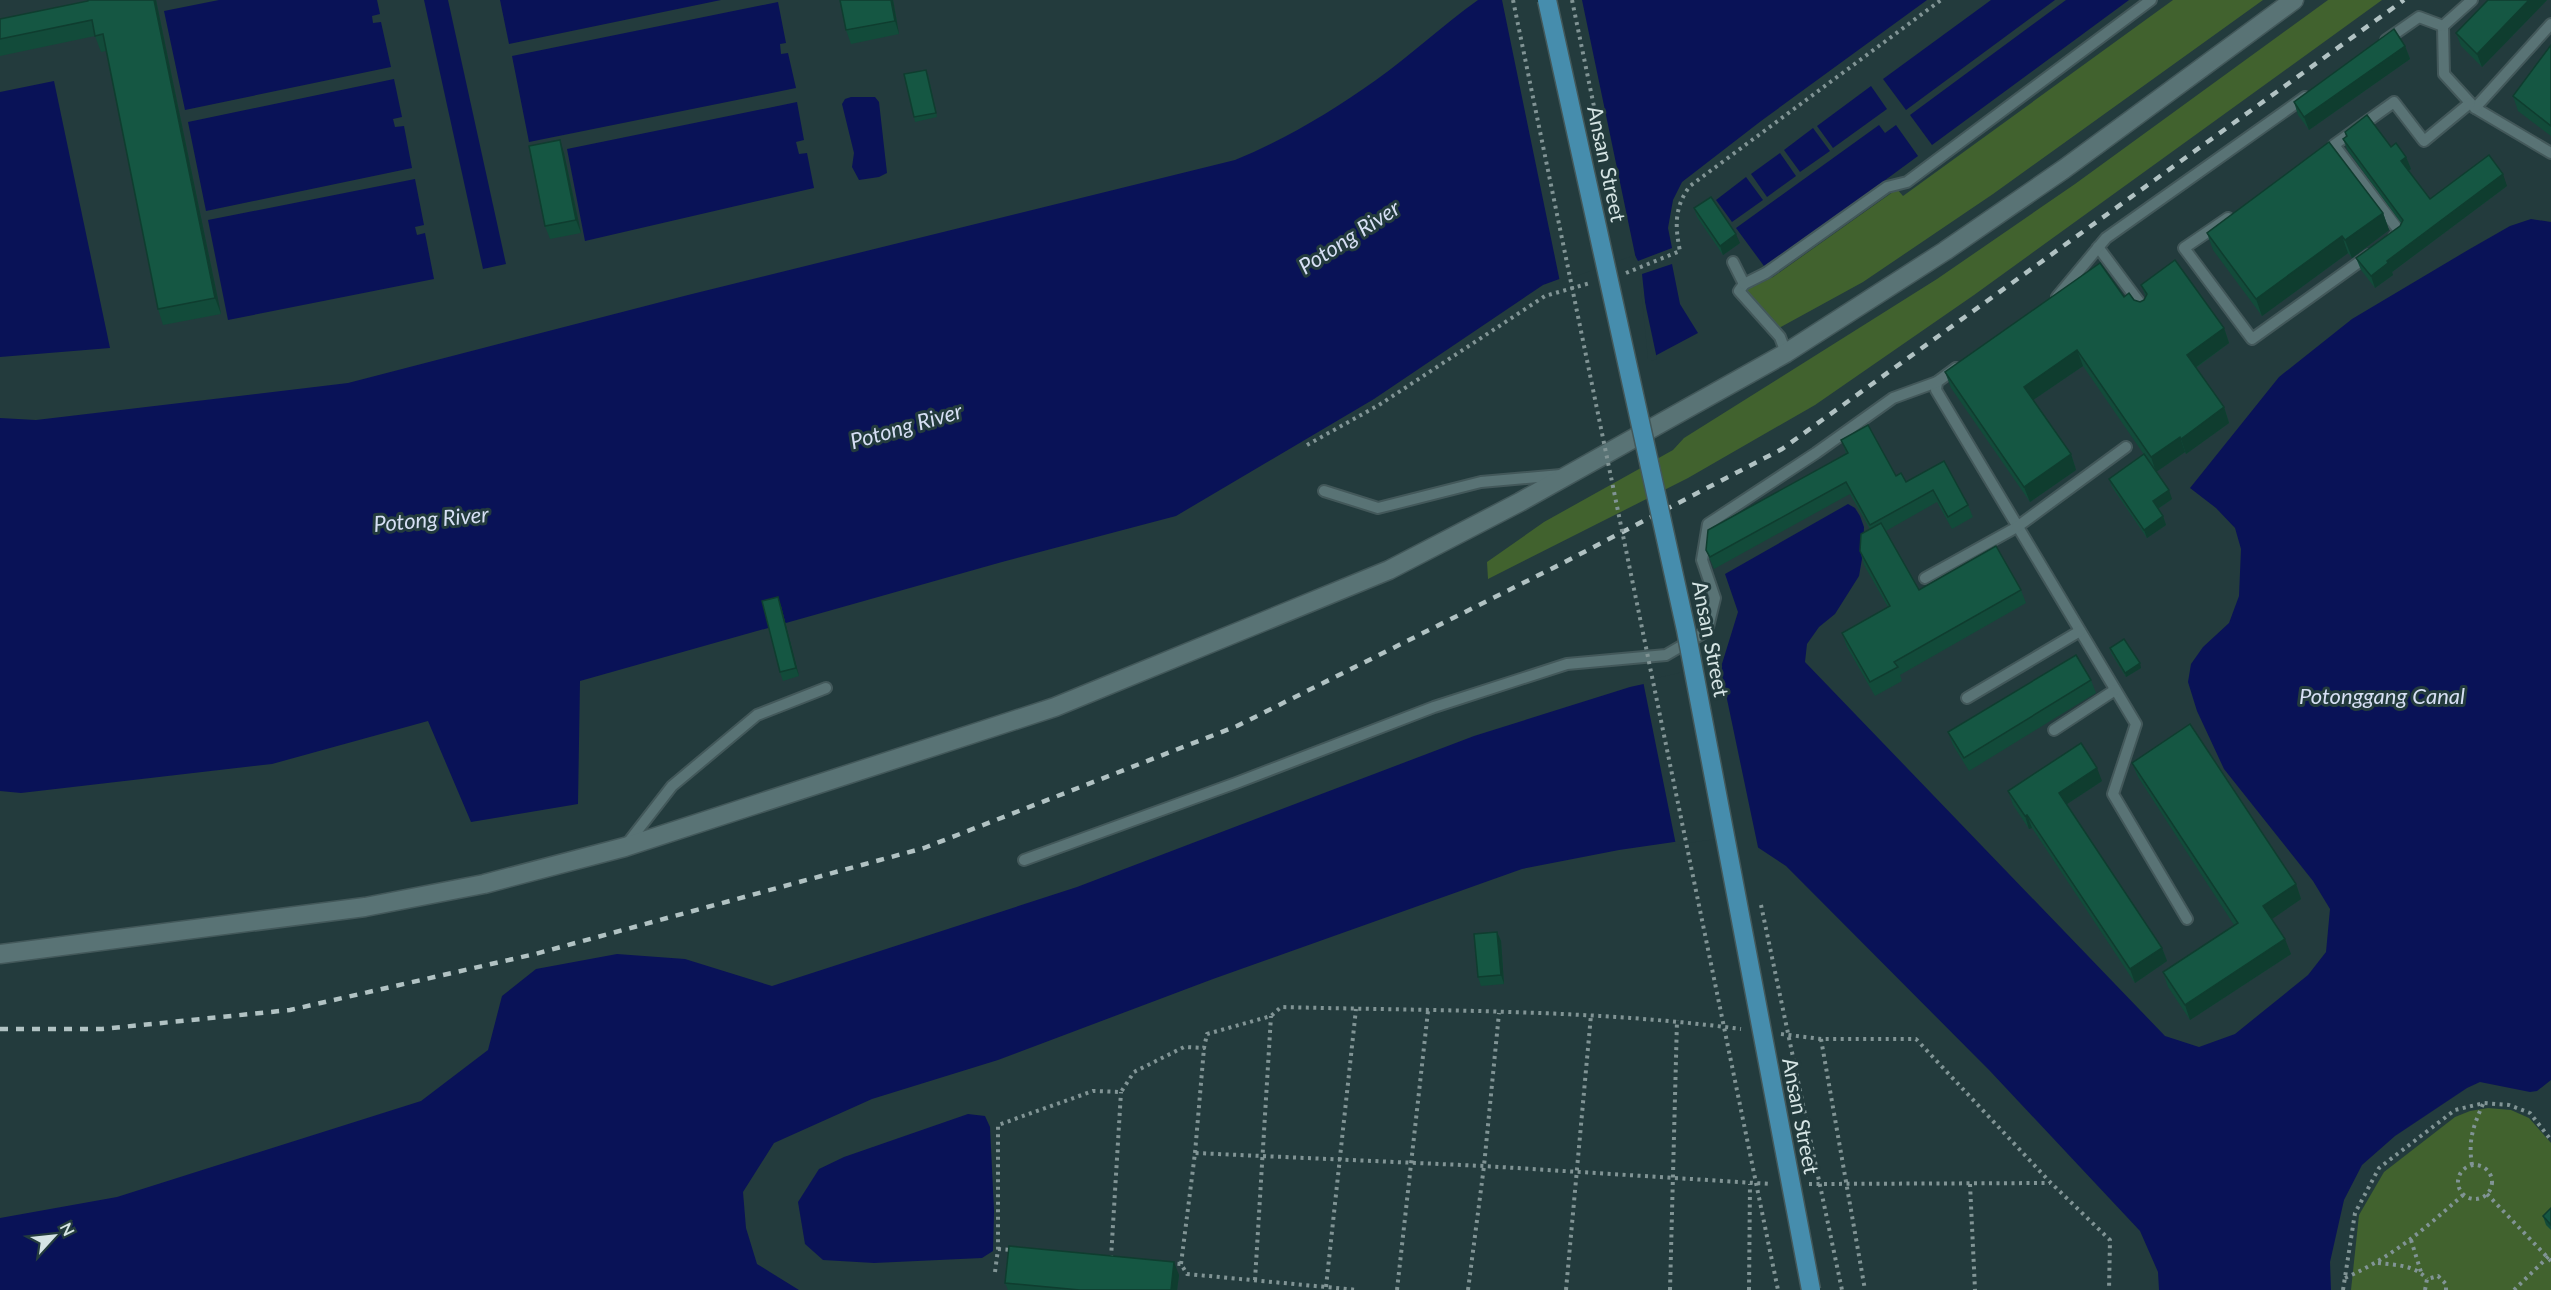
<svg xmlns="http://www.w3.org/2000/svg" width="2551" height="1290" font-family="Lato,sans-serif">
	<style>
		.green { fill: #41622e }
		.water { fill: #091257 }
		.pier { fill: #233b3d }
		.lines { fill: none; stroke-linecap: round; stroke-linejoin: round }
		.service-casing { stroke: #43585a; stroke-width: 14 }
		.secondary-casing { stroke: #43585a; stroke-width: 21 }
		.path { stroke: #819495; stroke-width: 4; stroke-dasharray: 3 4.5; stroke-linecap: butt }
		.service { stroke: #597375; stroke-width: 10 }
		.secondary { stroke: #597375; stroke-width: 18 }
		.rail { stroke: #b1c2c3; stroke-width: 4.5; stroke-dasharray: 8 8; stroke-linecap: butt }
		.primary-bridge-casing { stroke: #43585a; stroke-width: 21; stroke-linecap: butt }
		.path-bridge { stroke: #819495; stroke-width: 4; stroke-dasharray: 3 4.5; stroke-linecap: butt }
		.primary-bridge { stroke: #468dad; stroke-width: 18 }
		.wall { fill: #124b3a }
		.shaded-wall { fill: #0f3d2f }
		.building { fill: #155743; stroke: #0f3d2f; stroke-width: 1.5 }
		.labels { text-anchor: middle; stroke-width: 6; stroke-linejoin: round; paint-order: stroke }
		.street-label { font-size: 21px; fill: #d5e4e4; stroke: #233b3d }
		.water-label { font-size: 22px; font-style: italic; fill: #d6dff4; stroke: #233b3d }
	</style>
	<rect width="100%" height="100%" fill="#233b3d"/>
	<!-- green -->
	<g class="green">
		<path d="M2173,0H2263L1993,194L1863,282L1779,328L1748,296V289L1773,277L1897,189L1903,196Z"/>
		<path d="M2328,0H2382L1974,295L1815,405L1688,478L1488,579L1487,562L1544,522L1673,450L1684,438L1937,279L2075,184Z"/>
		<path d="M2488,1108L2511,1110L2529,1118L2551,1143V1290H2351L2359,1215L2384,1172L2455,1117L2470,1111Z"/>
	</g>
	<!-- water -->
	<g class="water">
		<path d="M219,0H377L380,14L372,16L373,23L381,22L391,67L185,110L164,11Z"/>
		<path d="M424,0H448L506,264L483,269Z"/>
		<path d="M500,0H721L509,44Z"/>
		<path d="M1478,0H1927L1761,121L1682,182L1673,200L1668,228L1672,248L1638,261L1633,252L1543,285L1374,399L1176,516L1002,562L580,681L578,804L471,822L428,721L272,764L21,793L0,791V418L36,420L348,383L688,295L1235,160C1286,139 1331,112 1376,80C1411,55 1443,25 1478,0Z"/>
		<path d="M1991,0H2055L1906,110L1883,79Z"/>
		<path d="M2066,0H2129L1932,145L1910,115Z"/>
		<path d="M778,2L786,43L780,44L781,54L788,53L796,88L529,142L512,56Z"/>
		<path d="M394,79L402,117L393,119L395,127L404,126L412,168L206,211L188,122Z"/>
		<path d="M54,81L110,348L0,357V92Z"/>
		<path d="M1871,86L1887,109L1833,148L1817,126Z"/>
		<path d="M851,97H875L879,102L887,173L879,177L859,180L852,167L854,153L842,104L845,99Z"/>
		<path d="M797,102L804,140L796,142L799,154L807,153L814,188L585,241L567,149Z"/>
		<path d="M1879,125L1885,133L1896,125L1918,156L1768,266H1764L1736,228Z"/>
		<path d="M1813,128L1830,151L1800,172L1784,150Z"/>
		<path d="M1780,153L1796,176L1767,197L1751,174Z"/>
		<path d="M1746,177L1763,200L1732,222L1716,200Z"/>
		<path d="M415,179L424,225L415,227L417,235L425,233L434,279L228,320L208,220Z"/>
		<path d="M2531,219L2551,222V1080L2537,1091L2530,1092L2480,1082L2467,1088L2395,1136L2362,1165L2344,1200L2330,1262L2331,1290H2159L2158,1272L2140,1231L1990,1071L1786,866L1736,833L1619,850L1522,869L1213,979L998,1060L872,1099L774,1143L743,1192L746,1228L757,1264L799,1290H0V1218L117,1197L421,1101L488,1050L502,996L536,969L617,954L685,959L772,986L1077,887L1474,736L1630,687L1721,667L1738,612L1725,574L1848,504L1855,508L1860,516L1864,527L1863,553L1859,576L1835,614L1819,627L1807,644L1805,662L2165,1036L2199,1047L2235,1034L2308,975L2326,952L2330,909L2313,881L2224,769L2197,711L2188,682L2191,664L2203,647L2229,623L2239,596L2241,549L2235,528L2216,508L2190,488L2279,377L2352,319L2468,250L2510,226Z"/>
		<path d="M1672,264L1680,304L1698,333L1651,358L1642,274Z"/>
		<path d="M968,1114L985,1116L990,1127L994,1211L993,1251L982,1258L874,1263L823,1260L805,1244L798,1202L819,1169L844,1157Z"/>
	</g>
	<!-- pier -->
	<g class="pier">
		<path d="M1502,0H1582L1637,264L1632,256L1560,282Z"/>
		<path d="M1640,279L1657,359L1651,361L1648,359Z"/>
		<path d="M1719,661L1759,852L1735,836L1676,845L1643,681L1719,664Z"/>
	</g>
	<g class="lines">
		<!-- service casing -->
		<g class="service-casing">
			<g id="service">
				<path d="M2443,26L2444,74L2475,108L2551,153"/>
				<path d="M2386,40L2419,17L2443,26L2472,0"/>
				<path d="M2475,108L2551,24"/>
				<path d="M2228,218L2184,248L2252,339L2369,255"/>
				<path d="M2394,237L2400,232L2334,145L2394,102L2424,141L2470,103"/>
				<path d="M2098,247L2145,310"/>
				<path d="M1733,262L1744,284L1739,291L1780,337L1786,353"/>
				<path d="M1744,284L1766,273L1887,187L1907,182L2151,0"/>
				<path d="M2057,297L2106,238L2305,97"/>
				<path d="M1956,368L1937,382L1936,390L2136,724L2113,794L2187,919"/>
				<path d="M1324,491L1378,508L1481,482L1561,475"/>
				<path d="M1925,578L2017,527L2126,447"/>
				<path d="M1967,698L2080,631"/>
				<path d="M2054,730L2115,690"/>
				<path d="M627,844L672,786L757,715L826,688"/>
				<path d="M1024,860L1236,783L1434,707L1567,664L1666,655L1707,631L1715,598L1702,560L1708,524L1816,453L1893,398L1937,382"/>
			</g>
		</g>
		<!-- secondary casing -->
		<g class="secondary-casing">
			<path id="secondary" d="M0,954L365,907L484,884L625,847L1055,707L1389,570L1520,502L1786,353L1945,251L2064,169L2294,0"/>
		</g>
		<!-- path -->
		<g class="path">
			<path d="M1626,273L1680,251C1675,227 1674,207 1690,186L1941,0"/>
			<path d="M1307,445L1379,405L1545,296L1590,283"/>
			<path d="M1781,1034L1821,1039H1916L2051,1183L2110,1240L2109,1290"/>
			<path d="M1821,1039L1865,1290"/>
			<path d="M1195,1153L1204,1048"/>
			<path d="M2472,1165C2468,1140 2473,1127 2483,1104"/>
			<circle cx="2475" cy="1182" r="17"/>
			<path d="M1809,1184L2050,1183"/>
			<path d="M1970,1184L1975,1290"/>
			<path d="M2487,1194L2551,1261"/>
			<path d="M2411,1240L2421,1272"/>
			<path d="M998,1249L1013,1250"/>
			<path d="M1111,1258L1121,1092"/>
			<path d="M1170,1263L1181,1264L1187,1274L1358,1290"/>
			<path d="M2378,1263C2396,1265 2415,1265 2427,1279"/>
			<path d="M1181,1264L1195,1153L1484,1166L1771,1184"/>
			<path d="M995,1272L998,1249V1125L1093,1091L1121,1092L1134,1072L1184,1047L1204,1048L1207,1034L1271,1016L1281,1007C1434,1011 1589,1009 1741,1029"/>
			<path d="M2345,1278C2394,1256 2423,1230 2463,1195"/>
			<path d="M1255,1280L1271,1016"/>
			<path d="M1326,1287L1356,1009"/>
			<path d="M1397,1290L1428,1011"/>
			<path d="M1468,1290L1484,1166L1499,1013"/>
			<path d="M1566,1290L1591,1015"/>
			<path d="M1670,1290L1677,1020"/>
			<path d="M1749,1290L1750,1184"/>
			<path d="M2343,1290L2355,1213L2379,1168L2455,1110L2484,1103L2509,1105L2530,1113L2551,1140"/>
			<path d="M2425,1290L2427,1279L2438,1276L2446,1284V1290"/>
			<path d="M2514,1290L2551,1254"/>
		</g>
		<!-- service -->
		<use href="#service" class="service"/>
		<!-- secondary -->
		<use href="#secondary" class="secondary"/>
		<!-- rail -->
		<path class="rail" d="M0,1029H102L290,1010L535,954L924,848L1237,726L1559,565L1782,449L2404,0"/>
		<!-- primary-bridge casing -->
		<g class="primary-bridge-casing">
			<path id="primary-bridge" d="M1547,0L1686,630L1811,1290"/>
		</g>
		<!-- path-bridge -->
		<g class="path-bridge">
			<path d="M1513,0L1778,1290"/>
			<path d="M1572,0L1598,126"/>
			<path d="M1761,905L1842,1290"/>
		</g>
		<!-- primary-bridge -->
		<use href="#primary-bridge" class="primary-bridge"/>
	</g>
	<!-- wall -->
	<g class="wall">
		<path d="M156,0L221,314L163,325L158,309L106,51L101,52L95,36L0,56V19Z"/>
		<path d="M893,0L899,34L851,44L846,30Z"/>
		<path d="M2488,0H2547L2482,67L2461,46L2456,33Z"/>
		<path d="M2551,45V136L2518,111L2513,96Z"/>
		<path d="M2405,46L2410,59L2309,130L2298,115L2294,102Z"/>
		<path d="M928,74L937,117L915,122L914,117Z"/>
		<path d="M2345,132L2391,147L2406,157L2411,169L2409,171L2430,199L2507,186L2392,272L2393,275L2375,288L2361,270L2356,258L2400,226L2401,223L2348,151L2343,139L2346,137Z"/>
		<path d="M564,153L581,233L550,239L545,226Z"/>
		<path d="M1694,208L1740,243L1723,255L1697,217Z"/>
		<path d="M2383,213L2389,230L2352,258L2348,253L2262,316L2213,250L2207,233Z"/>
		<path d="M2141,285L2224,328L2229,343L2196,368L2224,407L2229,423L2186,454L2185,452L2156,472L2083,366L2033,400L2071,454L2076,470L2030,502L1951,388L1945,372L2124,297L2140,302L2144,300L2146,297Z"/>
		<path d="M1841,440L1906,482L1944,461L1968,505L1973,517L1952,529L1937,502L1886,531L1919,590H2021L2026,603L1900,675L1902,681L1875,696L1847,647L1842,633L1888,607L1864,565L1860,551L1870,529L1850,494L1714,569L1706,550L1846,453Z"/>
		<path d="M2109,479L2172,499L2158,509L2163,516L2166,525L2147,538L2112,487Z"/>
		<path d="M781,606L799,676L783,681L780,672Z"/>
		<path d="M2110,648L2141,668L2126,677L2111,653Z"/>
		<path d="M2091,680L2096,693L1969,771L1953,745L1948,732Z"/>
		<path d="M2132,763L2296,884L2301,899L2272,919L2291,954L2190,1020L2168,987L2163,972L2234,925L2138,777Z"/>
		<path d="M2102,781L2067,804L2162,948L2167,961L2135,983L2032,828L2029,829L2013,805L2008,791Z"/>
		<path d="M1497,932L1501,941L1504,984L1481,986L1478,977Z"/>
		<path d="M2551,1208V1230L2546,1225L2543,1216Z"/>
		<path d="M1179,1275L1177,1290H1008L1005,1283Z"/>
	</g>
	<!-- shaded-wall -->
	<g class="shaded-wall">
		<path d="M154,0H156L221,314L215,298Z"/>
		<path d="M891,0H893L899,34L895,21Z"/>
		<path d="M2529,0H2547L2482,67L2477,54Z"/>
		<path d="M2405,46L2410,59L2309,130L2304,117Z"/>
		<path d="M560,140L564,153L581,233L576,220Z"/>
		<path d="M2406,157L2411,169L2406,173L2401,161Z"/>
		<path d="M2503,174L2507,186L2392,272L2393,275L2375,288L2371,276L2387,261Z"/>
		<path d="M2383,213L2389,230L2352,258L2345,240Z"/>
		<path d="M1736,234L1740,243L1723,255L1720,246Z"/>
		<path d="M2342,236L2348,253L2262,316L2256,299Z"/>
		<path d="M2224,328L2229,343L2192,370L2187,355Z"/>
		<path d="M2077,350L2083,366L2030,402L2024,387Z"/>
		<path d="M2224,407L2229,423L2186,454L2181,439Z"/>
		<path d="M2180,437L2185,452L2156,472L2151,457Z"/>
		<path d="M2071,454L2076,470L2030,502L2024,487Z"/>
		<path d="M2169,490L2172,499L2156,510L2153,501Z"/>
		<path d="M2163,516L2166,525L2147,538L2144,530Z"/>
		<path d="M778,597L781,606L799,676L796,668Z"/>
		<path d="M2140,663L2141,668L2126,677L2125,673Z"/>
		<path d="M2097,768L2102,781L2064,806L2059,793Z"/>
		<path d="M2027,815L2032,828L2029,829L2025,816Z"/>
		<path d="M2296,884L2301,899L2269,921L2263,906Z"/>
		<path d="M1497,932L1501,941L1504,984L1501,975Z"/>
		<path d="M2285,939L2291,954L2190,1020L2185,1005Z"/>
		<path d="M2162,948L2167,961L2135,983L2130,969Z"/>
		<path d="M1174,1262L1179,1275L1177,1290H1171Z"/>
	</g>
	<!-- building -->
	<g class="building">
		<path d="M88,0H154L215,298L158,309L103,34L95,36L92,20L0,39V19L88,1Z"/>
		<path d="M840,0H891L895,21L846,30Z"/>
		<path d="M2488,0H2529L2477,54L2456,33Z"/>
		<path d="M2394,29L2405,46L2304,117L2294,102Z"/>
		<path d="M2551,45V126L2513,96Z"/>
		<path d="M926,70L936,113L914,117L904,74Z"/>
		<path d="M2367,115L2391,147L2396,143L2406,157L2401,161L2430,199L2489,155L2503,174L2387,261L2388,263L2371,276L2356,258L2400,226L2403,220L2343,139L2347,136L2345,132Z"/>
		<path d="M560,140L576,220L545,226L529,146Z"/>
		<path d="M2329,142L2383,213L2345,240L2342,236L2256,299L2207,233Z"/>
		<path d="M1711,197L1736,234L1720,246L1694,208Z"/>
		<path d="M2175,260L2224,328L2187,355L2224,407L2181,439L2180,437L2151,457L2077,350L2024,387L2071,454L2024,487L1945,372L2100,263L2124,297L2129,293L2134,300L2140,302L2144,300L2147,294L2141,285Z"/>
		<path d="M1868,425L1896,476L1901,473L1906,482L1944,461L1968,505L1948,517L1933,490L1870,525L1846,482L1710,557L1706,550L1708,530L1848,453L1841,440Z"/>
		<path d="M2144,454L2169,490L2153,501L2163,516L2144,530L2109,479Z"/>
		<path d="M1881,523L1919,590L1996,546L2021,590L1894,662L1898,667L1870,682L1842,633L1890,606L1860,551L1861,534Z"/>
		<path d="M778,597L796,668L780,672L762,601Z"/>
		<path d="M2124,639L2140,663L2125,673L2110,648Z"/>
		<path d="M2076,655L2091,680L1964,758L1948,732Z"/>
		<path d="M2190,724L2296,884L2263,906L2285,939L2185,1005L2163,972L2238,923L2132,763Z"/>
		<path d="M2081,743L2097,768L2059,793L2162,948L2130,969L2027,815L2025,816L2008,791Z"/>
		<path d="M1497,932L1501,975L1478,977L1474,934Z"/>
		<path d="M2551,1208V1225L2543,1216Z"/>
		<path d="M1009,1246L1174,1262L1171,1290H1080L1005,1283Z"/>
	</g>
	<g class="labels">
		<!-- street labels -->
		<g class="street-label">
			<text transform="translate(1606 164) rotate(78)" y="7">Ansan Street</text>
			<text transform="translate(1710 639) rotate(79)" y="7">Ansan Street</text>
			<text transform="translate(1800 1116) rotate(79)" y="7">Ansan Street</text>
		</g>
		<!-- water labels -->
		<g class="water-label">
			<text transform="translate(1349 237) rotate(-33)" y="8">Potong River</text>
			<text transform="translate(906 426) rotate(-16)" y="8">Potong River</text>
			<text transform="translate(431 519) rotate(-5)" y="8">Potong River</text>
			<text x="2382" y="704">Potonggang Canal</text>
		</g>
	</g>
	<!-- north arrow -->
	<g transform="translate(54 1236) rotate(63)" stroke="#233b3d" stroke-width="4.5" paint-order="stroke">
	<path d="M0-4.5L10 22L0 15L-10 22Z" fill="#d5e4e4"/>
	<text y="-9" font-size="16" font-weight="bold" text-anchor="middle" fill="#d5e4e4">N</text>
	</g>
</svg>
